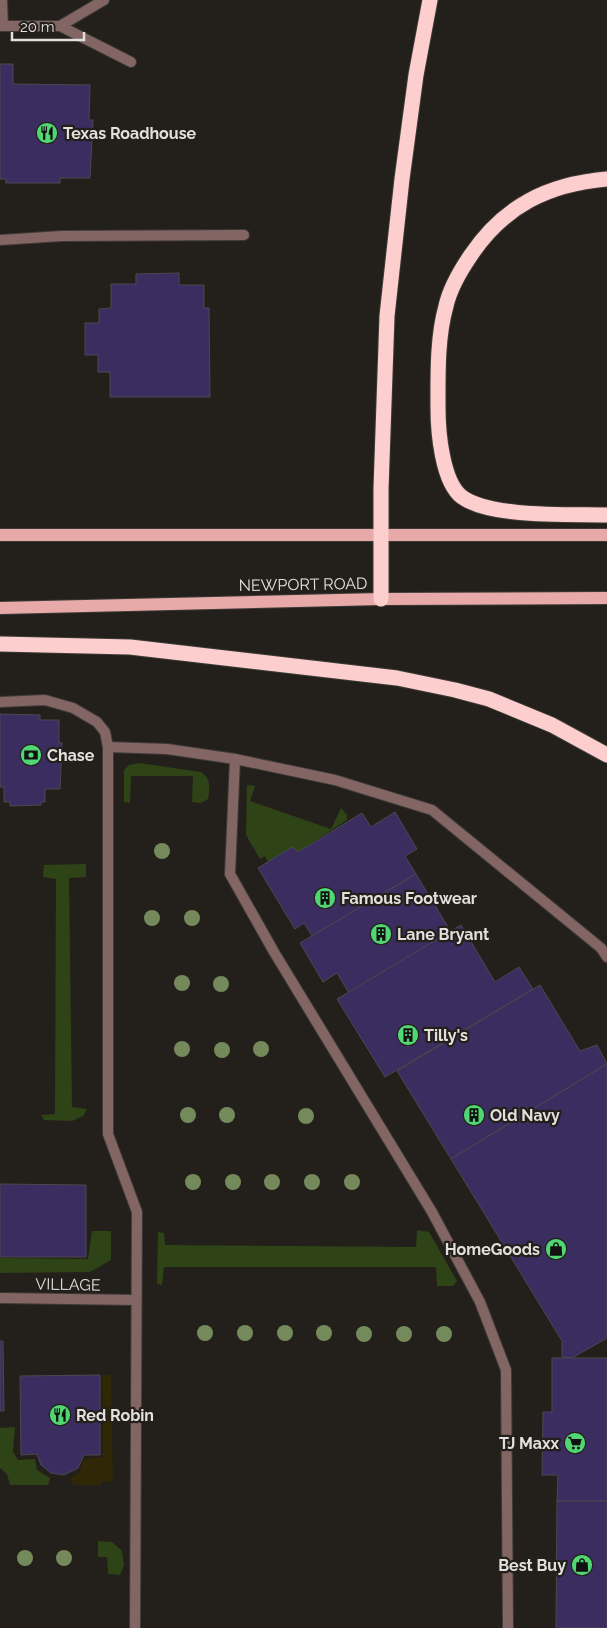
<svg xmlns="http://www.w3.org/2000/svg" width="607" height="1628" font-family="Raleway,sans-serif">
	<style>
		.green { fill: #2e4316 }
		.sand { fill: #2f2706 }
		.building { fill: #3b2d5f; stroke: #4a494f }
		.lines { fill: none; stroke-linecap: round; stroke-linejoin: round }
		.lane-casing { stroke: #3e3b36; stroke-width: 12 }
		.primary-casing { stroke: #3e3b36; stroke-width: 14 }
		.highway-casing { stroke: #3e3b36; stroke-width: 17 }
		.lane { stroke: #836564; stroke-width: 10 }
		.primary { stroke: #e7aaa9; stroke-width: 12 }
		.highway { stroke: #fccfce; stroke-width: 15 }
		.tree { fill: #748a5b }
		.labels { text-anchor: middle; stroke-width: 4.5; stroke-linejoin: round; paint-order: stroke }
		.poi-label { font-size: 16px; font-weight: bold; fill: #e2e0dd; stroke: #23201b; text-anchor: start }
		.street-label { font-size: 16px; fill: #e2e0dd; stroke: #23201b }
	</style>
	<rect width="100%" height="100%" fill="#23201b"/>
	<!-- green -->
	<g class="green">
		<path d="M139,763L201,772C211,778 210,788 208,799L201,803L192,802L193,776H131L130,803L124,802V770L129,765Z"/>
		<path d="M247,785L255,786L250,801L331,829L341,808L347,815V820L298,852L268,862L265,856L260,859L246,835Z"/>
		<path d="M86,864V877L69,878L72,1107L87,1109L83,1116L72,1121L44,1120L41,1115L55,1114L56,879L43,877L44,865Z"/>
		<path d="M417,1230L429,1232L457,1281L453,1286H437L436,1267H164L162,1285L157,1284L158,1232L164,1233L165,1245L416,1247Z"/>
		<path d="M92,1231H111V1260L90,1272L0,1273V1258L88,1259Z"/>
		<path d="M15,1427L13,1452L18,1460L35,1459L37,1470L50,1478L48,1485H10L7,1474L0,1468V1428Z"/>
		<path d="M98,1541L112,1542L122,1551L124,1565L120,1575L108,1574L107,1557H98Z"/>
	</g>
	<!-- sand -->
	<path class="sand" d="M102,1375H111L113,1482L102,1481L101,1485H73L71,1478L79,1473L84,1459L103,1457Z"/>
	<!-- building -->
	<g class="building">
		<path d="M0,64H13V84L90,85L89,120H93L90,178H60V183H6V179H0Z"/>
		<path d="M179,273V285H204V308H209L210,397H110V372H98V355H85V323H99V309L111,308V284H136V274Z"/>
		<path d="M0,714L40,715V720H59V743H62L60,789H45V802H41V805L10,806V802H4V787H0Z"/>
		<path d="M395,812L417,849L405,856L416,874L312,936L304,923L295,929L258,868L292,847L298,852L362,813L371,827Z"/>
		<path d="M416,874L451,932L349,993L337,973L323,982L300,943Z"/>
		<path d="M461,925L495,982L519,967L533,989L385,1077L337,999Z"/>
		<path d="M540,985L580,1051L597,1045L607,1064L451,1159L397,1071Z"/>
		<path d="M607,1064V1338L572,1358L562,1357V1341L451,1159Z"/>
		<path d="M0,1184L86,1185V1257H0Z"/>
		<path d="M0,1341H3L4,1411H0Z"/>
		<path d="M552,1358H607V1501H557L558,1475H542L543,1412H552Z"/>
		<path d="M100,1375V1455H84L78,1468L64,1475L51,1473L41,1465L37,1454L21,1455L20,1376Z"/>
		<path d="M557,1501H607V1628H556Z"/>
	</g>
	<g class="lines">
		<!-- lane casing -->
		<g class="lane-casing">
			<g id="lane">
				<path d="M2,0L3,26"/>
				<path d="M0,26H60L131,62"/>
				<path d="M60,26L104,0"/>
				<path d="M0,240L62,236L244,235"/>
				<path d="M0,702L45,700L73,708L97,722L105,732L108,747"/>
				<path d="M235,759L230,874L274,952L432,1212L480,1302L506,1370L508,1628"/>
				<path d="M0,1298L136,1300"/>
				<path d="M135,1628L137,1212L108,1134V747L167,749L235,759L335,780L432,810L601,948L607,957"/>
			</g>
		</g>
		<!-- primary casing -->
		<g class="primary-casing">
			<g id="primary">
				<path d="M0,535H607"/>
				<path d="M0,608L381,599L607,598"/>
			</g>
		</g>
		<!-- highway casing -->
		<g class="highway-casing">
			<g id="highway">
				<path d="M607,179C548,184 504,206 471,255C460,271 450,288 446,306C437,338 438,375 438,408C438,431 442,482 462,497C491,518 570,514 607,515"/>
				<path d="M381,599V489L387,316L402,179L416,75L430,0"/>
				<path d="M0,644L130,647L397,678L455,690L489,699L552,725L607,755"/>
			</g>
		</g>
		<!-- lane -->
		<use href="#lane" class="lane"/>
		<!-- primary -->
		<use href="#primary" class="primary"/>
		<!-- highway -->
		<use href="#highway" class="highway"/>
	</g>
	<!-- trees -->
	<g class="tree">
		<circle cx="162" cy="851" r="8"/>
		<circle cx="152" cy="918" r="8"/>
		<circle cx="192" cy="918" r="8"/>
		<circle cx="182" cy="983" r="8"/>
		<circle cx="221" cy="984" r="8"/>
		<circle cx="182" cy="1049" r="8"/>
		<circle cx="261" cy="1049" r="8"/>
		<circle cx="222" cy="1050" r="8"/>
		<circle cx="188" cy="1115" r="8"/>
		<circle cx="227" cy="1115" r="8"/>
		<circle cx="306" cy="1116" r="8"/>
		<circle cx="193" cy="1182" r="8"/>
		<circle cx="233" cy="1182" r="8"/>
		<circle cx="272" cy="1182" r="8"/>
		<circle cx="312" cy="1182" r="8"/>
		<circle cx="352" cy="1182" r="8"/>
		<circle cx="205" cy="1333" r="8"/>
		<circle cx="245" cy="1333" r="8"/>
		<circle cx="285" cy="1333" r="8"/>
		<circle cx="324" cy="1333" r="8"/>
		<circle cx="364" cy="1334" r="8"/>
		<circle cx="404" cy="1334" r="8"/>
		<circle cx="444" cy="1334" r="8"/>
		<circle cx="25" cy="1558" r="8"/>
		<circle cx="64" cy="1558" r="8"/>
	</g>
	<!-- icons -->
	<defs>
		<g id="restaurant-disc" transform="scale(1.125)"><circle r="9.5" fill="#51d674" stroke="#23201b"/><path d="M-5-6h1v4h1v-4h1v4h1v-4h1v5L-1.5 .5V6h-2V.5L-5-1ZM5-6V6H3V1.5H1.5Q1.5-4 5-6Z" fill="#111"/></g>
		<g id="bank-disc" transform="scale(1.125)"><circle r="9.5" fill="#51d674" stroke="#23201b"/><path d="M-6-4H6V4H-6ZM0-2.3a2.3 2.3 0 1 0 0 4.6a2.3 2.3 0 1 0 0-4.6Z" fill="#111"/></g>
		<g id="building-disc" transform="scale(1.125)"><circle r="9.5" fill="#51d674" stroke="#23201b"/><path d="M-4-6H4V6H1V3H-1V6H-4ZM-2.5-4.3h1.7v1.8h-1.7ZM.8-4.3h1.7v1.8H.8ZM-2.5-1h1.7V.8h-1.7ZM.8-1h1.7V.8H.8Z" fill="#111"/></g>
		<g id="shop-disc" transform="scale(1.125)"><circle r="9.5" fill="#51d674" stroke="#23201b"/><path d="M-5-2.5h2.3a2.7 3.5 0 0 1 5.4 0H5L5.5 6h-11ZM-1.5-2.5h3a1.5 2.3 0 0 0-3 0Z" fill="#111"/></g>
		<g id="supermarket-disc" transform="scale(1.125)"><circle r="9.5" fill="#51d674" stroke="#23201b"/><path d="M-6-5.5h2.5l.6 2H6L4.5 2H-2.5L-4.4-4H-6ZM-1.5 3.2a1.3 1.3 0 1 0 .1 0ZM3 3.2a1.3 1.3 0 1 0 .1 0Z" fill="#111"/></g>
	</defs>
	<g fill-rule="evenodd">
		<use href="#restaurant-disc" x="47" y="133"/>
		<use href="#bank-disc" x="31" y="755"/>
		<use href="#building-disc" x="325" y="898"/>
		<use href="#building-disc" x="381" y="934"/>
		<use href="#building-disc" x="408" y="1035"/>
		<use href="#building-disc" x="474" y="1115"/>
		<use href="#shop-disc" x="556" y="1249"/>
		<use href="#restaurant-disc" x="60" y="1415"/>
		<use href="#supermarket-disc" x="575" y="1443"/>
		<use href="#shop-disc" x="582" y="1565"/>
	</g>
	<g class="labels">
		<!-- poi labels -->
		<g class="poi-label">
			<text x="63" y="139">Texas Roadhouse</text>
			<text x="47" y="761">Chase</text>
			<text x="341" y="904">Famous Footwear</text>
			<text x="397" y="940">Lane Bryant</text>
			<text x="424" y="1041">Tilly's</text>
			<text x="490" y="1121">Old Navy</text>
			<text x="540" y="1255" text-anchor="end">HomeGoods</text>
			<text x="76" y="1421">Red Robin</text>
			<text x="559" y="1449" text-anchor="end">TJ Maxx</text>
			<text x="566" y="1571" text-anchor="end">Best Buy</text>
		</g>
		<!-- street labels -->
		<g class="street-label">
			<text transform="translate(303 584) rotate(-1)" y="6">NEWPORT ROAD</text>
			<text transform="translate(68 1284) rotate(1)" y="6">VILLAGE</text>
		</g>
	</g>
	<!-- scale -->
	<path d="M12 32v8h72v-8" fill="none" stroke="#e2e0dd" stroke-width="2.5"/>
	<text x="20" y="32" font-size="15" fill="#e2e0dd" stroke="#23201b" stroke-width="4" paint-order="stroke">20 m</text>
</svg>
